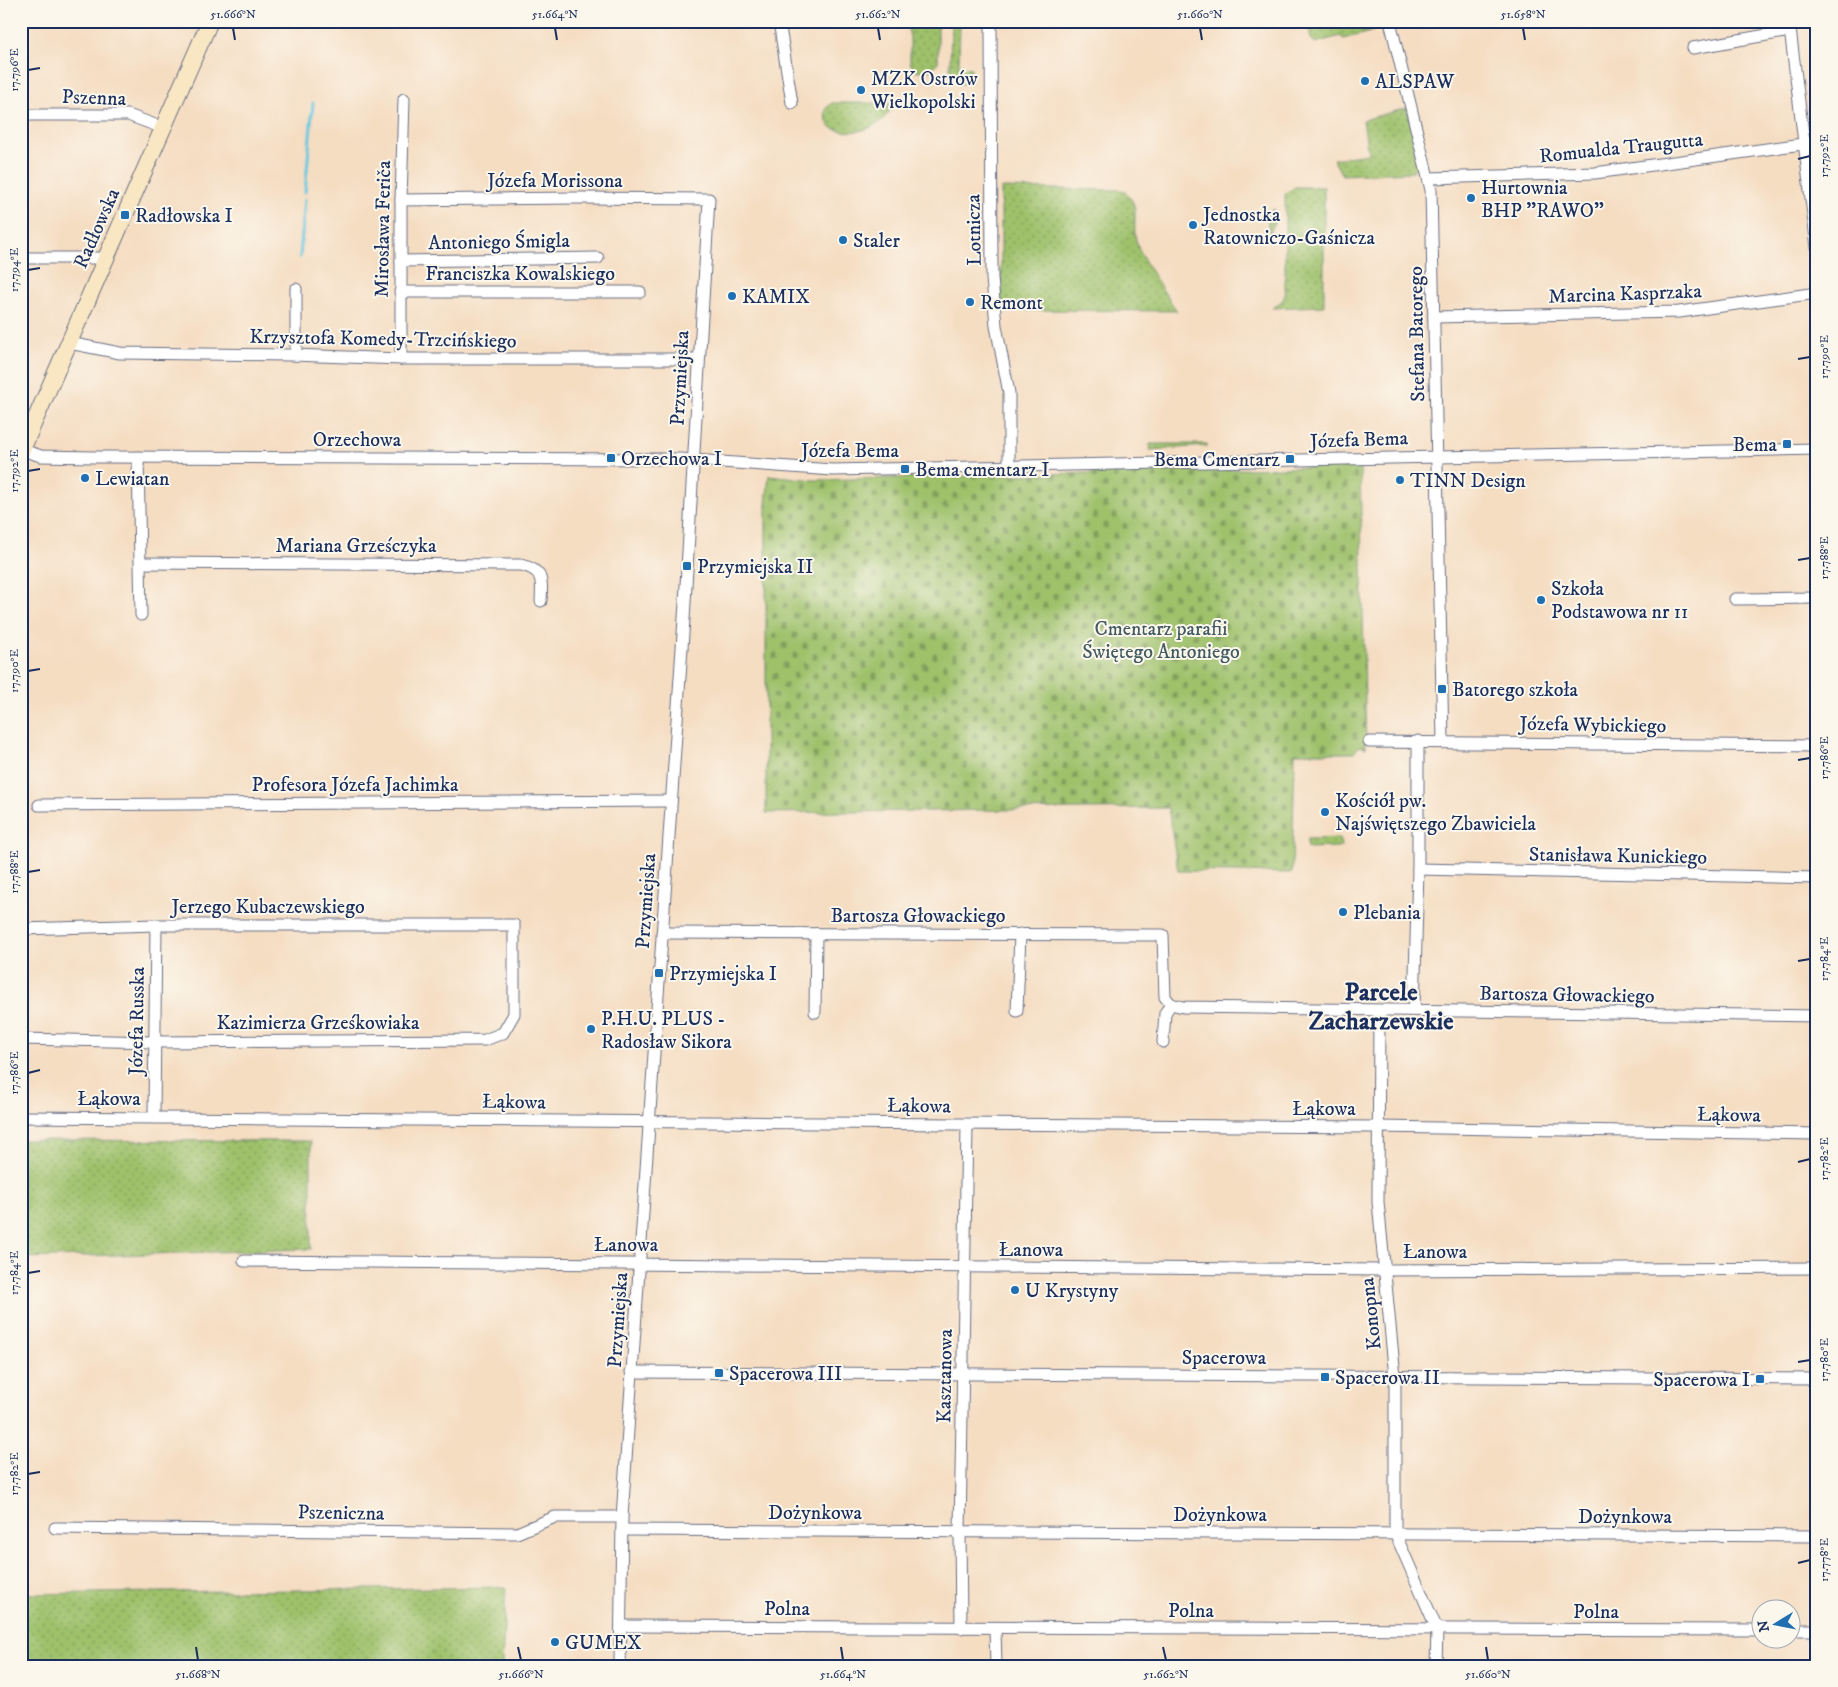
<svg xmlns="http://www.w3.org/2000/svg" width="1838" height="1687" font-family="'IM FELL DW Pica',serif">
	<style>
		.grass { fill: url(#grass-dots); stroke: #5c7864 }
		.cemetery { fill: url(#cemetery-stones); stroke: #5c7864 }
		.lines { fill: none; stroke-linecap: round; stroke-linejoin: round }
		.stream { stroke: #62c7df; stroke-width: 3 }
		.street-casing { stroke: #676c81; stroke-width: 13 }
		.secondary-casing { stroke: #676c81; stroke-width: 18 }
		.street { stroke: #fff; stroke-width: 11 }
		.secondary { stroke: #f9e7c3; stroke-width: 16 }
		.ticks { fill: none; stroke: #1b2f5e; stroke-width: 2 }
		.poi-dot { fill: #1f6fb2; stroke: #fbf7ec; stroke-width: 2 }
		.labels { text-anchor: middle; stroke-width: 4; stroke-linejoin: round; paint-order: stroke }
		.poi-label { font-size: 20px; fill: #1b2f5e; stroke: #fbf7ec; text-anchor: start }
		.street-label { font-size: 20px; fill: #1b2f5e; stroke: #fbf7ec }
		.park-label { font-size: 20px; fill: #425b62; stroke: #fbf7ec }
		.district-label { font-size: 25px; font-weight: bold; fill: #1b2f5e; stroke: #fbf7ec }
		.neatline { fill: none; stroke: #1b2f5e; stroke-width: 2 }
		.ticks-label { font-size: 12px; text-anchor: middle; fill: #1b2f5e }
	</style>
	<defs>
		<pattern id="grass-dots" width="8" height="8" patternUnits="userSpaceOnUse" patternTransform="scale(1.25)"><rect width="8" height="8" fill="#9ec16b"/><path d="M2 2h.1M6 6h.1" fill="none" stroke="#809d5b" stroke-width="1.8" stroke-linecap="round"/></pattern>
		<pattern id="cemetery-stones" width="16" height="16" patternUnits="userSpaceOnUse" patternTransform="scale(1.25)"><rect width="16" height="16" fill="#9ec16b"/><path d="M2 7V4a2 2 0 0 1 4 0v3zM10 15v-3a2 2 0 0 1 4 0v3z" fill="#809d5b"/></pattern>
	</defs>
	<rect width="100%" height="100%" fill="#fbf7ec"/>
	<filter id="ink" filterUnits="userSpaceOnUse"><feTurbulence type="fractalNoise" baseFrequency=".02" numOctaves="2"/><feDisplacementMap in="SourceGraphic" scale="10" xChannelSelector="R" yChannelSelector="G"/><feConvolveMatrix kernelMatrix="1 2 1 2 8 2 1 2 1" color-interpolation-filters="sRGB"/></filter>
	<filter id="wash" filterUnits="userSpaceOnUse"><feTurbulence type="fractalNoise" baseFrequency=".0096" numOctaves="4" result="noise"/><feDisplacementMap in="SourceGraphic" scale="20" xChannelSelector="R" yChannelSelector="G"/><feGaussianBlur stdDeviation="1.12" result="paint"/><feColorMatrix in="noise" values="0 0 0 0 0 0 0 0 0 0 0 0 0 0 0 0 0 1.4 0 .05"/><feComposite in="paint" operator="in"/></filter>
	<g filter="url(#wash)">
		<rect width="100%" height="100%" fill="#f5ddc2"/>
		<!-- grass -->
		<g class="grass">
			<path d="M906,21H938V62L930,71H916L910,64V37Z"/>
			<path d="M951,21H960L959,67L971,68V83L960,84L950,69Z"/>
			<path d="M1307,21H1385V23C1377,33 1356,35 1343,39L1341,36L1315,43L1311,39Z"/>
			<path d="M832,103H889V112C877,130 849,138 829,126C825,117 822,109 832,103Z"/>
			<path d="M1407,108L1420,162L1412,172L1342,175L1333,159L1368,154L1363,120Z"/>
			<path d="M1295,187H1324V306L1272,308L1283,300L1285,293V194Z"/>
			<path d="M1001,188L1122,190C1144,205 1130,223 1137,243C1141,258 1167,297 1177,311L1001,310Z"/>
			<path d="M1274,209L1275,222L1269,235L1267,212Z"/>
			<path d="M1150,444H1207V446L1150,450Z"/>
			<path d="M1340,838L1341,847L1307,848V839Z"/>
			<path d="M21,1140L311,1141V1249L21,1258Z"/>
			<path d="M506,1587L502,1666H21V1594Z"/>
		</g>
		<!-- cemetery -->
		<path class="cemetery" d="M1360,466L1366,748L1359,746L1354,753H1295L1292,873L1178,871L1168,808L766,813V504L769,475L814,480Z"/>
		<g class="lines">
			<!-- stream -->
			<g class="stream">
				<path d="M305,192L313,103"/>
				<path d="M300,257L305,199"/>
			</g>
		</g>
	</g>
	<g filter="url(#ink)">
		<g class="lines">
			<!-- street casing -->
			<g class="street-casing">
				<g id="street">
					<path d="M779,21L792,103"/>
					<path d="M991,21L992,278L996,326L1009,393V466"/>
					<path d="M1390,21L1431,190L1443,741"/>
					<path d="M1789,21L1817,247"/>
					<path d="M1693,48L1790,31"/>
					<path d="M21,115H128L163,128"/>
					<path d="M1429,178L1595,173L1817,142"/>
					<path d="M401,200L578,198L709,199L684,619L622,1517L620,1666"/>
					<path d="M21,258H106"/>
					<path d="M401,261L598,258"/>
					<path d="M296,289V355"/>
					<path d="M400,292H640"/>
					<path d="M1434,317L1679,312L1817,293"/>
					<path d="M69,343L120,353L292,355L401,359H698"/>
					<path d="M401,359V200L404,99"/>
					<path d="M22,450L41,456L94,457L680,459L832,470L1817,449"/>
					<path d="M138,457L141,615"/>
					<path d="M142,563L521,565C544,570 542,581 541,601"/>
					<path d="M1735,599L1817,598"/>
					<path d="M1369,742L1817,746"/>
					<path d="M39,805L671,801"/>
					<path d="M1418,869L1817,878"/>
					<path d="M21,929L156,925H514V1014L503,1033L485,1040L155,1042L21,1039"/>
					<path d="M662,933L1163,935L1165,997L1171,1004L1183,1007L1817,1016"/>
					<path d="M1414,1010L1418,869V741"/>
					<path d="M1017,1011L1020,934"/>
					<path d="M1379,1011L1378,1202L1395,1377V1533L1437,1629L1436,1666"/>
					<path d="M815,1012L816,934"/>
					<path d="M1163,1042L1165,1013L1171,1004"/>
					<path d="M154,1116L156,925"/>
					<path d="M21,1117L1378,1127L1817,1134"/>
					<path d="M244,1261L1384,1270L1817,1268"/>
					<path d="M631,1372L1817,1379"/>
					<path d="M55,1528L517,1533L555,1517H622"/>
					<path d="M622,1530L1817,1536"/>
					<path d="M622,1626L1760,1630"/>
					<path d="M961,1628L960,1531L967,1125"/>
					<path d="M995,1628L996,1666"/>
					<path d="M1790,1630H1817"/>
				</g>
			</g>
			<!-- secondary casing -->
			<g class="secondary-casing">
				<path id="secondary" d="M21,452L210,21"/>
			</g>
			<!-- street -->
			<use href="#street" class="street"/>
			<!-- secondary -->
			<use href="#secondary" class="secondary"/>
		</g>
	</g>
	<!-- ticks -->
	<path class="ticks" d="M233,28L235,40M555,28L557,40M878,28L880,40M1200,28L1202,40M1523,28L1525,40M28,70L40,68M1798,159L1810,156M28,270L40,268M1798,359L1810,357M28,471L40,469M1798,560L1810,558M28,671L40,669M1798,760L1810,758M28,872L40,870M1798,961L1810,959M28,1073L40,1070M1798,1162L1810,1159M28,1273L40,1271M1798,1362L1810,1360M28,1474L40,1472M1798,1563L1810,1560M196,1647L198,1660M518,1647L521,1660M841,1647L843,1660M1163,1647L1166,1660M1486,1647L1488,1660"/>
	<!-- markers -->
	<g class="poi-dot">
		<circle cx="1365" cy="81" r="5"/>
		<circle cx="861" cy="90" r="5"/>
		<circle cx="1471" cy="198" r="5"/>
		<rect x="120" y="210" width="10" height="10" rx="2.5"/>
		<circle cx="1193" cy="225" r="5"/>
		<circle cx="843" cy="240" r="5"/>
		<circle cx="732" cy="296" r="5"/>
		<circle cx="970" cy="302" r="5"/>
		<rect x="1782" y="439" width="10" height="10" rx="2.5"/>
		<rect x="606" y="453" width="10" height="10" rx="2.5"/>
		<rect x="1285" y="454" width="10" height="10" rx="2.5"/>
		<rect x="900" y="464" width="10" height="10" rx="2.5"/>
		<circle cx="85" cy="478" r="5"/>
		<circle cx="1400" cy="480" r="5"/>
		<rect x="682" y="561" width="10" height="10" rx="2.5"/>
		<circle cx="1541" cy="600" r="5"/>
		<rect x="1437" y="684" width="10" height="10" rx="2.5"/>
		<circle cx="1325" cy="812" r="5"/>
		<circle cx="1343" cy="912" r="5"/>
		<rect x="654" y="968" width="10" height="10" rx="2.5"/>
		<circle cx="591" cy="1029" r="5"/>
		<circle cx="1015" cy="1290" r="5"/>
		<rect x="714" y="1368" width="10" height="10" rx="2.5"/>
		<rect x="1320" y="1372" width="10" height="10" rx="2.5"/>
		<rect x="1755" y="1374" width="10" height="10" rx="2.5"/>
		<circle cx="555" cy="1642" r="5"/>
	</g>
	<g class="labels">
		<!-- poi labels -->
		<g class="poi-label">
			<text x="871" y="85">MZK Ostrów<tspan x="871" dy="23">Wielkopolski</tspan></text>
			<text x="1375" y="88">ALSPAW</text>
			<text x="1481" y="194">Hurtownia<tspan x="1481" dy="23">BHP "RAWO"</tspan></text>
			<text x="1203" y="221">Jednostka<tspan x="1203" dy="23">Ratowniczo-Gaśnicza</tspan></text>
			<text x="135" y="222">Radłowska I</text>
			<text x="853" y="247">Staler</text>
			<text x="742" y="303">KAMIX</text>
			<text x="980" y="309">Remont</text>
			<text x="1777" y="451" text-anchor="end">Bema</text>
			<text x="621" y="465">Orzechowa I</text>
			<text x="1280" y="466" text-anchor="end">Bema Cmentarz</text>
			<text x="915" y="476">Bema cmentarz I</text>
			<text x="95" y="485">Lewiatan</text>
			<text x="1410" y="487">TINN Design</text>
			<text x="697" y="573">Przymiejska II</text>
			<text x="1551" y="595">Szkoła<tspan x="1551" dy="23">Podstawowa nr 11</tspan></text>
			<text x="1452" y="696">Batorego szkoła</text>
			<text x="1335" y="807">Kościół pw.<tspan x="1335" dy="23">Najświętszego Zbawiciela</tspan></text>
			<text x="1353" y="919">Plebania</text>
			<text x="669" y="980">Przymiejska I</text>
			<text x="601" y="1025">P.H.U. PLUS -<tspan x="601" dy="23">Radosław Sikora</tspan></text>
			<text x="1025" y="1297">U Krystyny</text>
			<text x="729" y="1380">Spacerowa III</text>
			<text x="1335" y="1384">Spacerowa II</text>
			<text x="1750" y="1386" text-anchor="end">Spacerowa I</text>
			<text x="565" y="1649">GUMEX</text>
		</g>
		<!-- street labels -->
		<g class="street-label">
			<text transform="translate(94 97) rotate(2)" y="7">Pszenna</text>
			<text transform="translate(1621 147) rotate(-6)" y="7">Romualda Traugutta</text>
			<text x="555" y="187">Józefa Morissona</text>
			<text transform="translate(96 228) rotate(-66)" y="7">Radłowska</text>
			<text transform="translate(382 229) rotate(-89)" y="7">Mirosława Feriča</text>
			<text transform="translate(973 230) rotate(-91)" y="7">Lotnicza</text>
			<text transform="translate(499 241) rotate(-1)" y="7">Antoniego Śmigla</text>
			<text x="520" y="280">Franciszka Kowalskiego</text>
			<text transform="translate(1625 293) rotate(-2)" y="7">Marcina Kasprzaka</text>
			<text transform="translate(1416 334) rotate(-91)" y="7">Stefana Batorego</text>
			<text transform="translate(383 338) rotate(1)" y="7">Krzysztofa Komedy-Trzcińskiego</text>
			<text transform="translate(679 378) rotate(-87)" y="7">Przymiejska</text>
			<text x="357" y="446">Orzechowa</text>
			<text transform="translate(1359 439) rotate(-2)" y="7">Józefa Bema</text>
			<text x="850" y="457">Józefa Bema</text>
			<text x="356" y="552">Mariana Grześczyka</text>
			<text transform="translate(1593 724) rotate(1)" y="7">Józefa Wybickiego</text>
			<text x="355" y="791">Profesora Józefa Jachimka</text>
			<text transform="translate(1618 855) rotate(1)" y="7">Stanisława Kunickiego</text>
			<text transform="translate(645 901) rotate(-86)" y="7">Przymiejska</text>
			<text x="268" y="913">Jerzego Kubaczewskiego</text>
			<text x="918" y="922">Bartosza Głowackiego</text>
			<text transform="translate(1567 994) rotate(1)" y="7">Bartosza Głowackiego</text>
			<text transform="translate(136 1021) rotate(-89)" y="7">Józefa Russka</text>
			<text x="318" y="1029">Kazimierza Grześkowiaka</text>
			<text x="109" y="1105">Łąkowa</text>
			<text transform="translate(514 1101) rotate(1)" y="7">Łąkowa</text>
			<text transform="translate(919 1105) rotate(1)" y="7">Łąkowa</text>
			<text x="1324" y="1115">Łąkowa</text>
			<text transform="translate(1729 1114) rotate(1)" y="7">Łąkowa</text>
			<text x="626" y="1251">Łanowa</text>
			<text x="1031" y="1256">Łanowa</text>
			<text x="1435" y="1258">Łanowa</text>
			<text transform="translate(1370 1314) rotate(-96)" y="7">Konopna</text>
			<text transform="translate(617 1320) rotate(-86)" y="7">Przymiejska</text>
			<text x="1224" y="1364">Spacerowa</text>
			<text transform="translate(944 1376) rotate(-89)" y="7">Kasztanowa</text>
			<text transform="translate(341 1512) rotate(1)" y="7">Pszeniczna</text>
			<text x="815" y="1519">Dożynkowa</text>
			<text x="1220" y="1521">Dożynkowa</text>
			<text x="1625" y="1523">Dożynkowa</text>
			<text x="787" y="1615">Polna</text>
			<text x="1191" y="1617">Polna</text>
			<text x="1596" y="1618">Polna</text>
		</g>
		<!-- park labels -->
		<g class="park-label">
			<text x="1161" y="635">Cmentarz parafii<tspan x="1161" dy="23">Świętego Antoniego</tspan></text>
		</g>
		<!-- district labels -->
		<g class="district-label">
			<text x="1381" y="1000">Parcele<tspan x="1381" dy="29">Zacharzewskie</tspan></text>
		</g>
	</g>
	<!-- margin -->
	<rect width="1838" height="1687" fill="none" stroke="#fbf7ec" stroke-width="55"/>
	<!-- north arrow -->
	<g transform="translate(1776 1624) rotate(260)"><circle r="24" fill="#fbf7ec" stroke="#a1a7b3"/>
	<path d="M0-4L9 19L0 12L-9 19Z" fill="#1f6fb2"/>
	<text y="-8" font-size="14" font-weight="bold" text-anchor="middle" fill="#1b2f5e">N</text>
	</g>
	<rect x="28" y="28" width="1782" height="1632" class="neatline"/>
	<g class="ticks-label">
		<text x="233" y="18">51.666°N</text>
		<text x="555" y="18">51.664°N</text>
		<text x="878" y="18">51.662°N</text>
		<text x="1200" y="18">51.660°N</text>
		<text x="1523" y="18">51.658°N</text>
		<text transform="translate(14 70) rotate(-90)" y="4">17.796°E</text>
		<text transform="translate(1824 156) rotate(-90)" y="4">17.792°E</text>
		<text transform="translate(14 270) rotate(-90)" y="4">17.794°E</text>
		<text transform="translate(1824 357) rotate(-90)" y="4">17.790°E</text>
		<text transform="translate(14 471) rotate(-90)" y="4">17.792°E</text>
		<text transform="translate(1824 558) rotate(-90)" y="4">17.788°E</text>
		<text transform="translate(14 671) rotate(-90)" y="4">17.790°E</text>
		<text transform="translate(1824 758) rotate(-90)" y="4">17.786°E</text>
		<text transform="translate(14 872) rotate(-90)" y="4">17.788°E</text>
		<text transform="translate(1824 959) rotate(-90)" y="4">17.784°E</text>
		<text transform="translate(14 1073) rotate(-90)" y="4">17.786°E</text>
		<text transform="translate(1824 1159) rotate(-90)" y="4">17.782°E</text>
		<text transform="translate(14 1273) rotate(-90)" y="4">17.784°E</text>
		<text transform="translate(1824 1360) rotate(-90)" y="4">17.780°E</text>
		<text transform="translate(14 1474) rotate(-90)" y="4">17.782°E</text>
		<text transform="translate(1824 1560) rotate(-90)" y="4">17.778°E</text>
		<text x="198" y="1678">51.668°N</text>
		<text x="521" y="1678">51.666°N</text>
		<text x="843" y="1678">51.664°N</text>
		<text x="1166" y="1678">51.662°N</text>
		<text x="1488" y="1678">51.660°N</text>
	</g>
</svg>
